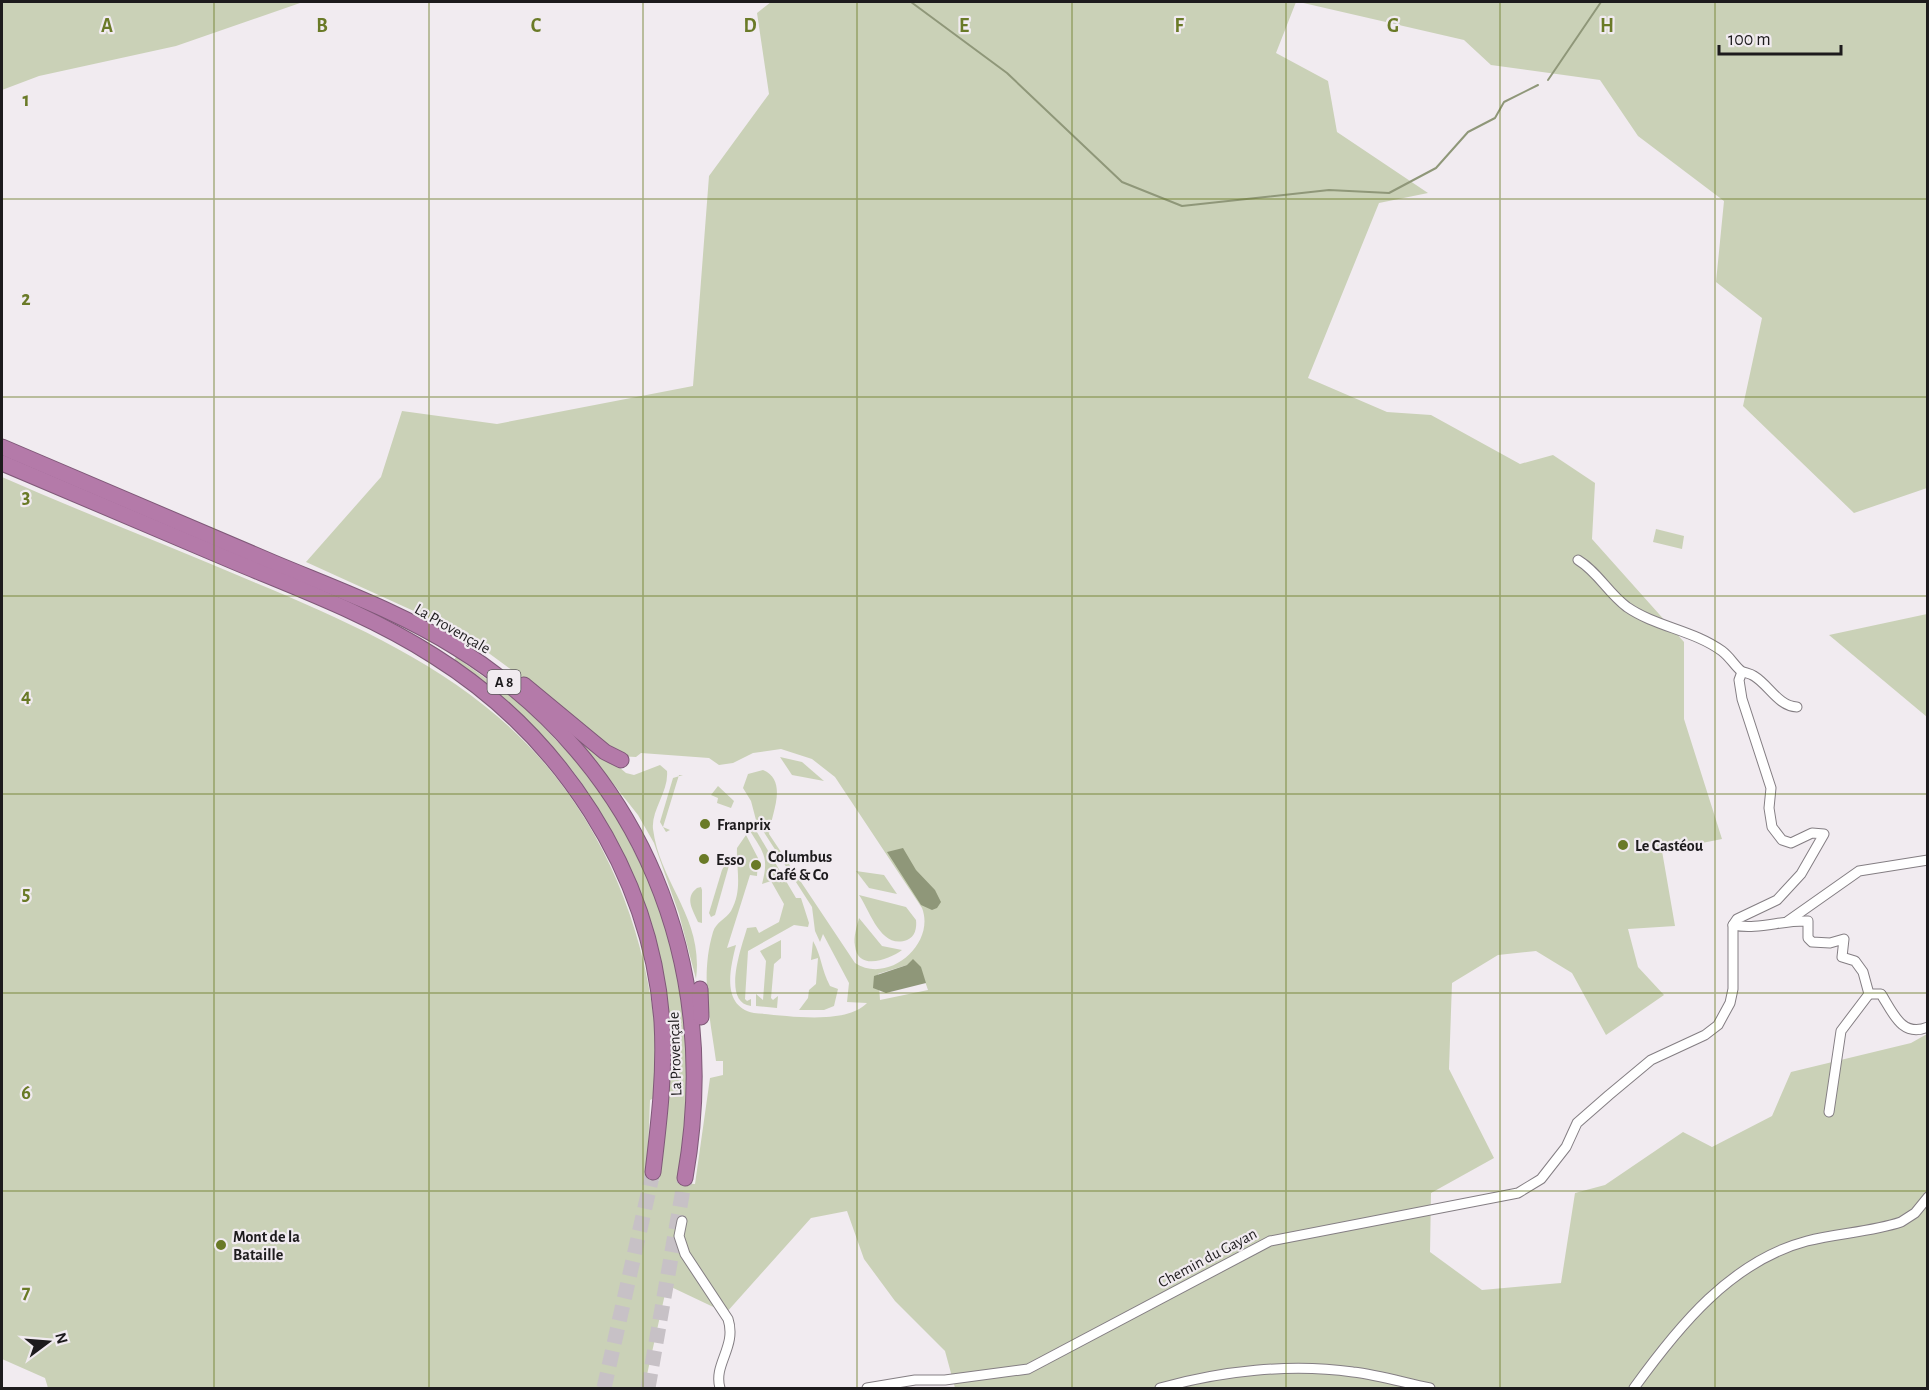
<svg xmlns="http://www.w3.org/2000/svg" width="1929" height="1390" font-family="'Alegreya Sans',sans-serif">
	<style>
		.green { fill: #cad1b7; fill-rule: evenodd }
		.water { fill: #8f9779 }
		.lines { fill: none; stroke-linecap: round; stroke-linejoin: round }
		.stream { stroke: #8f9779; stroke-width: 2 }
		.highway-tunnel { stroke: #c7c1c6; stroke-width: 15; stroke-dasharray: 15 8; stroke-linecap: butt }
		.minor-casing { stroke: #847e83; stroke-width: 11 }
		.highway-casing { stroke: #7f5978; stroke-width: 17 }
		.minor { stroke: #fff; stroke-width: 9 }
		.highway { stroke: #b47aa9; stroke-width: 15 }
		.grid { fill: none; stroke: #6a7a27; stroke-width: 1.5; stroke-opacity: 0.55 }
		.poi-dot { fill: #6a7a27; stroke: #f1ebf0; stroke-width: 2 }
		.labels { text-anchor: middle; stroke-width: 4.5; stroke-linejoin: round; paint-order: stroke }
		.shield { fill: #f1ebf0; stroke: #5d595c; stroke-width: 1.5 }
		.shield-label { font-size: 15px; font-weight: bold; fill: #1d1b1d }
		.street-label { font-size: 16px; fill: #1d1b1d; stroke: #f1ebf0 }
		.poi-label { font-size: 16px; font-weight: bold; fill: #1d1b1d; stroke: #f1ebf0; text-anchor: start }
		.grid-label { font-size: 20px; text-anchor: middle; font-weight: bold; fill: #6a7a27; stroke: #f1ebf0; stroke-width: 4.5; stroke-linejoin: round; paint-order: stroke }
	</style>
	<rect width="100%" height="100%" fill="#f1ebf0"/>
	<!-- green -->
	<g class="green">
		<path d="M2,2H303L176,46L39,76L2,90Z"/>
		<path d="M771,2H1296L1276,53L1328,81L1337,132L1428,193L1379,203L1308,378L1387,412L1431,415L1520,464L1553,455L1595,483L1592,539L1684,642V719L1722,839L1662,851L1675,926L1628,929L1638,967L1664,995L1606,1035L1572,973L1536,951L1498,955L1452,983L1449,1069L1494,1158L1431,1193L1430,1252L1482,1290L1561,1283L1575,1193L1605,1185L1683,1132L1712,1147L1772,1116L1791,1072L1911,1043L1927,1034V1388H955L945,1351L895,1301L864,1259L847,1211L811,1218L726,1313L667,1285L644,1388H48L45,1378L2,1359V477C86,514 172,547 256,583C340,618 428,657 497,716C588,793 639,903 654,1019C658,1045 655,1072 654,1098L650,1100L647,1179L659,1181C667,1117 672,1054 664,990C661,967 644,936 636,913C623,878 612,840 596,807C571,756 500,693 454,660L456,657L523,705L573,758L613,810L651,885L675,954L688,1051L685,1132L680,1183L695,1184L710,1078L723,1075V1061H716C710,1017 700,976 713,932C716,922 726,919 731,911C743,890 736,869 737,848L746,835L758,858L757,876L750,875L727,948L736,945C730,969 721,1006 754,1013C783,1015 845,1026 867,1003L847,1002L849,983L823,934L820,942L815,931L812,907L756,820L751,801L743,788L748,774L763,770C789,781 771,814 769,834L855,963C888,985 936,944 922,908L835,777L812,759L781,749L753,753L733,763L719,765L709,758L641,753L636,757L617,756L555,702L460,632L306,562L381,477L402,411L497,424L693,386L709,176L769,94L757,13ZM907,965L920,967L928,990L880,1000L878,974Z"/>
		<path d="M1299,2H1927V488L1854,513L1743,406L1762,318L1716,282L1724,201L1638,136L1600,80L1491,65L1464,40Z"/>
		<path d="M1656,529L1684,536L1682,549L1653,542Z"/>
		<path d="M1927,614H1928L1927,717L1829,635Z"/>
		<path d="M572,727L626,773L634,775L660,765L667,771C669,791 651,810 653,829C660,884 704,918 696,979L679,914L654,843L638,815L570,729Z"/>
		<path d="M780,757L802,762L824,781L792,775Z"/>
		<path d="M679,775L663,827L670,830L666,832L660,822L673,778L683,775Z"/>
		<path d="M718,786L734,801L731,808L717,803L718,798L711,795Z"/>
		<path d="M754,827L796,898H801L809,923L808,927L794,925L748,951L745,999L747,1001L751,999V1006C721,1002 742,946 747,928L756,927L759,933L779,922L784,904L771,881L762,884C769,858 764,853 750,831Z"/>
		<path d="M729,857L730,862L715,915L711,917L709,913L722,870Z"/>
		<path d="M856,871L884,875L897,894L869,888Z"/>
		<path d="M697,888L701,887L702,890V923L698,922C693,910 684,898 697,888Z"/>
		<path d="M859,895L906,907L916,920C917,928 915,937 907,940C881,950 870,911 859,895Z"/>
		<path d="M859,918L882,946L902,950C890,959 858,972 855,946C853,937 857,926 859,918Z"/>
		<path d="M781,940V958L774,964L771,998L773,1000L778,996L777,1008L756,1006V994L763,1000L766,961L760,951Z"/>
		<path d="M813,941C822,957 821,969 830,986L838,989L834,1006L824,1010H799L808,998L809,990L816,984L818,958L811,960Z"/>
	</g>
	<!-- water -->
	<g class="water">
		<path d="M903,848L916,870L935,890L941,902L937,908L932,910L921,905L887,852Z"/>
		<path d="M913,959L921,967L926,983L886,993L873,988L874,976L907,965Z"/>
	</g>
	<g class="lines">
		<!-- stream -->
		<g class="stream">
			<path d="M911,2L1007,73L1122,182L1182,206L1329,190L1389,193L1436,168L1468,132L1495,118L1504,102L1538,85"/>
			<path d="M1548,80L1601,2"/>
		</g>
		<!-- highway-tunnel -->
		<g class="highway-tunnel">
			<path d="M604,1388L653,1172"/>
			<path d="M648,1388L685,1178"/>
		</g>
		<!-- minor casing -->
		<g class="minor-casing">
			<g id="minor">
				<path d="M1578,560C1598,572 1608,593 1627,607C1656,627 1693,630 1722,651C1730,657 1734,665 1741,671C1745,673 1750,673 1754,676C1769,685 1778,706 1797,707"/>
				<path d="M1788,921L1859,871L1928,860"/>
				<path d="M1733,925C1758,930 1782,920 1808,921V938L1812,942L1830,943L1844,939L1842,957L1855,961L1863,972L1869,994L1841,1031L1829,1112"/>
				<path d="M1869,994H1881C1893,1013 1902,1038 1928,1027"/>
				<path d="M682,1221L679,1236L685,1254L728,1319C737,1347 713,1364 720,1388"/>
				<path d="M867,1388L915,1380H945L1028,1369L1270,1241L1518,1193L1541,1179L1566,1147L1577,1123L1609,1095L1651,1060L1705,1035L1718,1025L1730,1003L1733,989V925L1737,919L1777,900L1801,874L1824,834L1812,833L1791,843L1782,840L1772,827L1769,808L1771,788L1742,699L1739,680L1742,672"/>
				<path d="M1160,1388C1221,1371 1290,1363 1353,1372C1379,1375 1405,1383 1430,1388"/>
				<path d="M1634,1388C1678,1327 1731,1261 1807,1241C1838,1233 1871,1232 1901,1222L1915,1213L1928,1197"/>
			</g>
		</g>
		<!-- highway casing -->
		<g class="highway-casing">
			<g id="highway">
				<path d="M2,447C92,486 183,524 274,563C336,589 400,612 457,648C642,763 723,965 685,1178"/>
				<path d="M2,463C79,496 157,529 235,562C302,590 372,616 434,656C560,735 651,871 662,1022C665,1073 659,1122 653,1172"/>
				<path d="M524,685L605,752L621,760"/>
				<path d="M700,989L701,1017"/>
			</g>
		</g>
		<!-- minor -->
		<use href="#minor" class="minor"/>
		<!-- highway -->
		<use href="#highway" class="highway"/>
	</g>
	<!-- grid -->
	<path class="grid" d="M214,2V1388M429,2V1388M643,2V1388M857,2V1388M1072,2V1388M1286,2V1388M1500,2V1388M1715,2V1388M2,199H1928M2,397H1928M2,596H1928M2,794H1928M2,993H1928M2,1191H1928"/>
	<!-- markers -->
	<g class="poi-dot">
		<circle cx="705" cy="824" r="6"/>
		<circle cx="1623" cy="845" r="6"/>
		<circle cx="704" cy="859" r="6"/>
		<circle cx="756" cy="865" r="6"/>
		<circle cx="221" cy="1245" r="6"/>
	</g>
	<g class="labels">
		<!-- shield labels -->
		<rect class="shield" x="487.5" y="670" width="33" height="24" rx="4.5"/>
		<g class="shield-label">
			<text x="504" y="687">A 8</text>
		</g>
		<!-- street labels -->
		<g class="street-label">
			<text transform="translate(453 628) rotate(30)" y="6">La Provençale</text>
			<text transform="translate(674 1054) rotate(-92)" y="6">La Provençale</text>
			<text transform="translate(1207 1257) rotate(-28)" y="6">Chemin du Gayan</text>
		</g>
		<!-- poi labels -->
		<g class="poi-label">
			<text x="717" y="830">Franprix</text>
			<text x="1635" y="851">Le Castéou</text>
			<text x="768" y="862">Columbus<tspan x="768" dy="18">Café &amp; Co</tspan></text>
			<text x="716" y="865">Esso</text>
			<text x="233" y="1242">Mont de la<tspan x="233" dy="18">Bataille</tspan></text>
		</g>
	</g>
	<g class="grid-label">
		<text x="107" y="32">A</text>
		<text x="322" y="32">B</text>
		<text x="536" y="32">C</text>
		<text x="750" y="32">D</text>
		<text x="964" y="32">E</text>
		<text x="1179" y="32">F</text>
		<text x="1393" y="32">G</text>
		<text x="1607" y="32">H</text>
		<text x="26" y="106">1</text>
		<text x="26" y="305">2</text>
		<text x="26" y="503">3</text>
		<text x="26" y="702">4</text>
		<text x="26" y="900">5</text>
		<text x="26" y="1099">6</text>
		<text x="26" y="1298">7</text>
	</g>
	<!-- border -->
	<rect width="1929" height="1390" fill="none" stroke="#1d1b1d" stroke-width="6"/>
	<!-- north arrow -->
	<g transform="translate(48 1342) rotate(74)" stroke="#f1ebf0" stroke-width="4.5" paint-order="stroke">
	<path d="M0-4.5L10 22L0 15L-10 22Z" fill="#1d1b1d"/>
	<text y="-9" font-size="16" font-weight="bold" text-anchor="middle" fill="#1d1b1d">N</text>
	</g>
	<!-- scale -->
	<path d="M1719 45v9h122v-9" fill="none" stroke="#1d1b1d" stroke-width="3"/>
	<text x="1728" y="45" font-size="18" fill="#1d1b1d" stroke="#f1ebf0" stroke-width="4.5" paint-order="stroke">100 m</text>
</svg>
